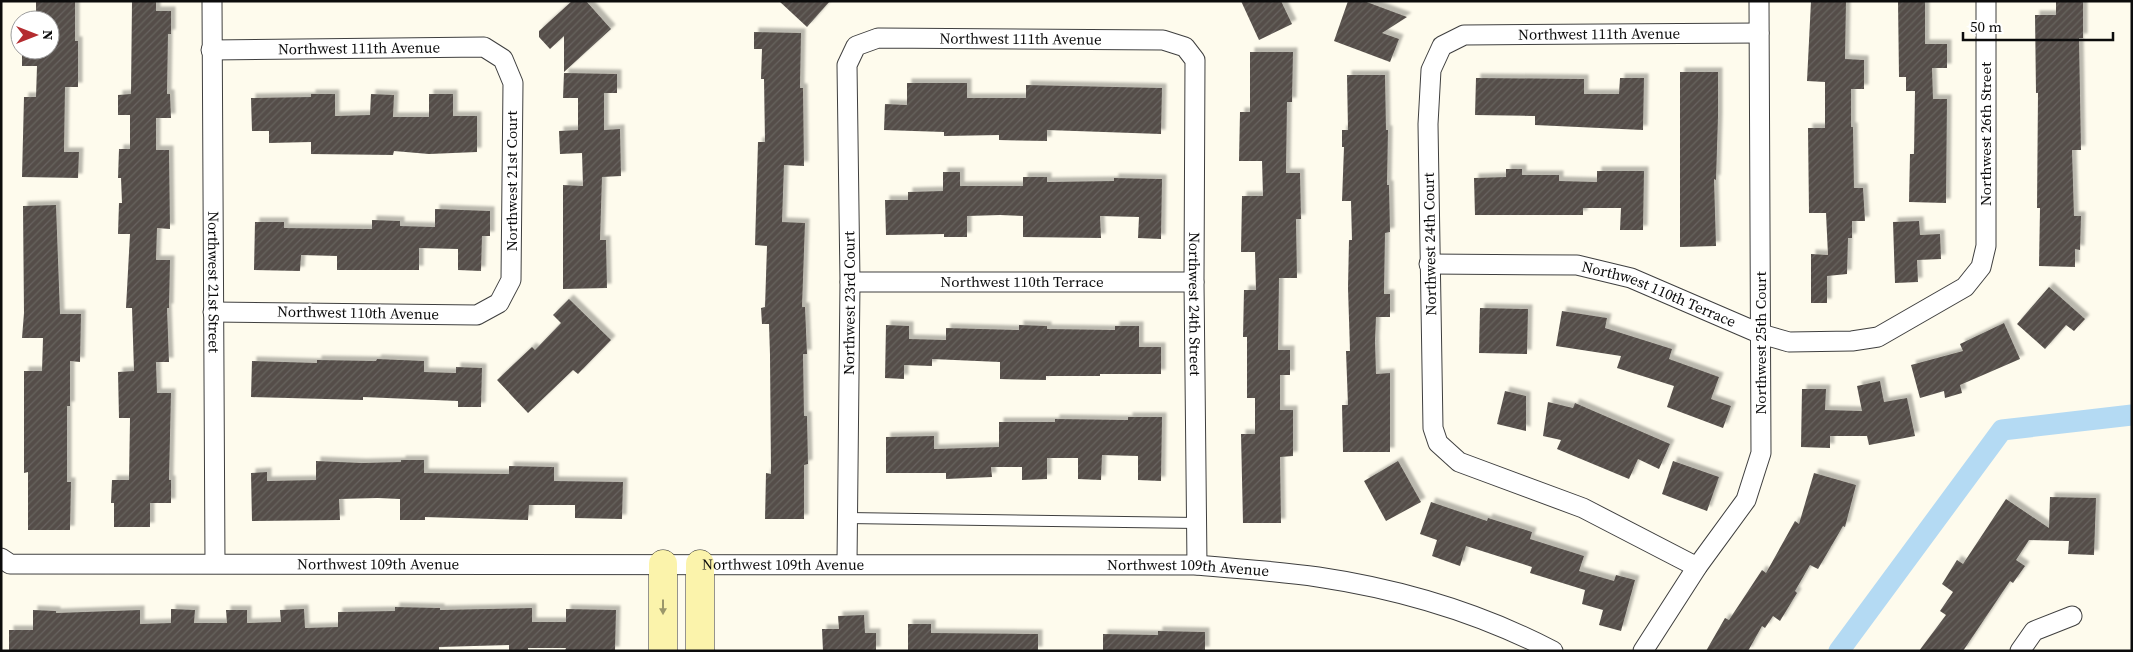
<svg xmlns="http://www.w3.org/2000/svg" width="2133" height="652" font-family="'Source Serif 4',serif">
	<style>
		.lines { fill: none; stroke-linecap: round; stroke-linejoin: round }
		.canal { stroke: #b4daf3; stroke-width: 21 }
		.building { fill: url(#building-hatch); filter: url(#shadow) }
		.lane-casing { stroke: #3f3f3f; stroke-width: 12 }
		.street-casing { stroke: #3f3f3f; stroke-width: 21 }
		.secondary-casing { stroke: #2e2e2e; stroke-width: 29 }
		.lane { stroke: #fff; stroke-width: 10 }
		.street { stroke: #fff; stroke-width: 19 }
		.secondary { stroke: #fbf3ab; stroke-width: 28 }
		.oneway { fill: #9b976b }
		.labels { text-anchor: middle; stroke-width: 5; stroke-linejoin: round; paint-order: stroke }
		.street-label { font-size: 15px; fill: #0c0c0c; stroke: #fff }
	</style>
	<defs>
		<pattern id="building-hatch" width="6" height="6" patternUnits="userSpaceOnUse" patternTransform="scale(1.25)"><rect width="6" height="6" fill="#544e49"/><path d="M-1 1l2-2M0 6l6-6M5 7l2-2" fill="none" stroke="#68635f"/></pattern>
		<filter id="shadow"><feDropShadow dx="4.5" dy="-4.5" stdDeviation="1" flood-color="#0004"/></filter>
	</defs>
	<rect width="100%" height="100%" fill="#fefbed"/>
	<g class="lines">
		<!-- canal -->
		<path class="canal" d="M1839,651L2002,430L2132,415"/>
	</g>
	<!-- building -->
	<g class="building">
		<path d="M36,1H75V41H78V87H65L64,152H79L78,178L22,177L24,97H36L37,66H22V50H50V20H36Z"/>
		<path d="M132,1H156V11H171V34H168L167,94H170L171,118H156V150H169L170,229L157,228L156,260H170L169,308H167L169,362H156L157,393H171L169,480H171V503H150V527H114V503H111L112,480H129L130,418H119L118,372L134,371L132,308H126L130,234H118L119,203H122L121,178H118L119,149H130V115H118V95L131,94Z"/>
		<path d="M572,1H586L611,29L564,72V36L550,49L539,37V31Z"/>
		<path d="M779,1H830L807,27Z"/>
		<path d="M1241,1H1281L1292,24L1259,40Z"/>
		<path d="M1348,1H1364L1407,17L1382,33L1399,39L1390,62L1334,41Z"/>
		<path d="M1811,1H1846L1845,59L1864,60V89H1851V127H1853L1854,188H1863L1865,221H1852V238H1848L1847,274L1827,276V303H1811V254L1828,255L1826,213H1809L1808,128H1825V82L1807,81Z"/>
		<path d="M1898,1H1925V44H1947V68H1932L1933,99H1947L1946,203L1909,202L1910,154H1914L1915,91H1906V77H1899Z"/>
		<path d="M2056,1H2083V38H2079L2081,150H2072L2074,216H2081L2080,250L2075,249V267L2039,266L2040,208H2037L2038,93H2036L2035,15H2056Z"/>
		<path d="M754,32L801,33L800,88H803L804,166L784,165L782,222L805,223L802,307H805L807,354H803L804,416H807L808,464L804,465V519H765L766,473L771,474L770,355L769,324H762L761,308L765,307L767,246L755,245L758,142H765L764,79H761L762,49H754Z"/>
		<path d="M1250,52H1293L1292,102H1287L1286,173H1300L1301,219H1296L1297,278H1279L1278,350H1290V375H1280V410H1293V456L1280,457L1281,523H1243L1241,434H1255V398H1247V337H1243L1244,290H1256L1255,252H1241L1242,196H1263L1262,161H1239L1240,112H1250Z"/>
		<path d="M1680,72H1718V117L1716,180L1714,179L1716,246L1680,247Z"/>
		<path d="M564,73L617,74V93H604V130L620,129L621,176L602,177L600,240H606L607,288L563,289V185L583,186L582,153L560,154L559,131L578,130V98H563Z"/>
		<path d="M1347,75H1385L1386,130H1388L1387,185H1389L1390,232L1385,233L1384,294H1390V317H1376L1375,341L1376,374L1390,373V452H1343L1342,405H1348L1346,351H1350L1348,288L1349,240H1352L1351,201H1342L1344,147H1342V130H1348Z"/>
		<path d="M1476,78L1584,79V94H1619L1620,78H1644L1643,130L1535,125V116L1475,115Z"/>
		<path d="M907,83H967V98H1026V85L1162,88L1161,134L1047,130V141L999,140V135L944,136V132L884,130L885,104L907,105Z"/>
		<path d="M311,94H335V116L370,115L371,94L394,95L393,117H429V94H453V116H477V152L429,154L394,151L393,155L311,154V142L269,143V131H252L251,98L311,97Z"/>
		<path d="M1506,169H1522V175H1559V181L1597,182V171H1644L1643,230H1620L1621,208H1583V215H1475L1474,178L1506,177Z"/>
		<path d="M943,172H960V186H1023V177H1047V182L1114,181V178L1162,179L1161,239L1138,238L1139,217L1100,216L1101,238L1023,237V216L1000,215L967,216V237H944V234L886,235L885,200H908V192L943,191Z"/>
		<path d="M56,205L60,314H81L80,362L70,361V406H67V482H71L70,530H28V472L24,473V371H42L43,338H22L24,313L23,206Z"/>
		<path d="M435,209L490,211V236H482L481,271L458,270V249L419,248V270H337V256L301,255L300,271L254,270L255,222H284V228L372,229V220L400,221V226L435,227Z"/>
		<path d="M1919,221L1920,235L1940,234L1941,259L1917,260L1918,282L1895,283L1893,222Z"/>
		<path d="M2049,287L2085,319L2074,331L2066,325L2045,349L2017,324Z"/>
		<path d="M569,299L611,340L578,374L573,370L528,413L497,380L532,347L535,350L561,323L553,315Z"/>
		<path d="M1480,308L1528,309L1527,354L1479,353Z"/>
		<path d="M1562,311L1607,318L1605,328L1672,349L1669,359L1719,377L1711,399L1731,406L1723,428L1667,407L1674,386L1617,368L1621,356L1556,346Z"/>
		<path d="M2004,323L2020,359L1960,385L1962,393L1945,398L1944,391L1920,398L1911,365L1963,351L1960,344Z"/>
		<path d="M886,325L909,326V339L946,340V328L1019,330V325L1047,326V329L1115,330V326H1139V347H1161V374H1100V376H1046V380L1000,379V362L932,359V366L904,365V379L885,378Z"/>
		<path d="M377,359L424,361V372L456,373V367L482,368L481,407H458V401L363,397V400L251,397L252,361L317,363V360L376,361Z"/>
		<path d="M1880,381L1884,402L1907,398L1915,436L1869,445L1867,436H1830V448L1801,447L1802,389H1826L1825,410L1862,411L1857,386Z"/>
		<path d="M1505,391L1526,396V431L1497,424Z"/>
		<path d="M1548,402L1573,408L1575,403L1670,444L1659,469L1638,459L1629,479L1557,449L1561,440L1543,436Z"/>
		<path d="M1128,417H1162L1161,481L1138,480V456L1102,455L1101,480L1078,479V458H1047V479L1022,480V467H991L992,477L946,479V473H886V437L934,436V449L999,447V422H1055V419L1128,420Z"/>
		<path d="M401,460H424V473L509,474V466L554,467V481L623,482L622,519L575,518V505H529L528,520L425,517V520H400V499L378,498L339,499L340,520L252,521L251,473L267,472V481L316,480V461L362,463L401,462Z"/>
		<path d="M1398,461L1421,502L1386,521L1364,481Z"/>
		<path d="M1673,461L1719,477L1707,511L1662,494Z"/>
		<path d="M1814,473L1856,485L1845,527L1843,526L1818,569L1810,565L1795,591L1797,593L1780,621L1773,616L1765,628L1762,626L1748,651H1706L1725,618L1729,620L1762,570L1766,573L1795,521L1799,524Z"/>
		<path d="M2050,497L2096,498L2094,555L2068,554L2069,541L2029,540L2016,560L2025,566L2013,583L2010,581L1963,651H1919L1946,615L1940,611L1953,592L1942,584L1957,560L1963,564L2006,499L2049,528Z"/>
		<path d="M1431,502L1487,521L1488,518L1532,532L1530,539L1584,556L1579,571L1614,581L1616,575L1635,580L1621,631L1599,625L1603,610L1582,604L1585,590L1530,573L1532,567L1466,546L1460,566L1432,556L1437,540L1420,534Z"/>
		<path d="M395,607L440,608V610L532,608V622H566V609L616,610L615,651H565L566,648H528V651H509V645L439,647V651H9V630H33V610L56,611V613L140,610V624L171,623V609L195,610L194,623H227L226,610H247V623L281,622L280,610L304,609L305,628L338,627V612L395,611Z"/>
		<path d="M864,615L865,633H876V651H823L822,629H839L838,616Z"/>
		<path d="M908,624H931V633L1038,634V651H908Z"/>
		<path d="M1158,631L1205,632V651H1103V634L1158,635Z"/>
	</g>
	<g class="lines">
		<!-- lane casing -->
		<g class="lane-casing">
			<path id="lane" d="M848,518L1197,523"/>
		</g>
		<!-- street casing -->
		<g class="street-casing">
			<g id="street">
				<path id="s1" d="M212,1L215,563"/>
				<path id="s2" d="M211,50L484,47L503,59L513,83L511,280L499,303L477,315L213,312"/>
				<path id="s3" d="M1429,264L1577,265L1631,278L1761,334L1789,342L1852,341L1878,337L1965,287L1981,267L1986,246V1"/>
				<path id="s4" d="M850,282H1194"/>
				<path id="s5" d="M1,558L10,564L1197,565C1237,569 1278,571 1318,577C1399,589 1480,613 1553,651"/>
				<path id="s6" d="M847,563L850,282L847,65L856,46L878,38L1163,40L1185,47L1195,60L1194,282L1197,565"/>
				<path id="s7" d="M1697,567L1583,508L1459,462L1438,443L1433,428L1428,124L1431,70L1442,46L1464,35L1759,33"/>
				<path d="M1643,651L1697,567L1746,500L1761,453L1759,1"/>
				<path d="M2020,651L2034,631L2072,616"/>
			</g>
		</g>
		<!-- secondary casing -->
		<g class="secondary-casing">
			<g id="secondary">
				<path d="M663,564V651"/>
				<path d="M700,564V651"/>
			</g>
		</g>
		<!-- lane -->
		<use href="#lane" class="lane"/>
		<!-- street -->
		<use href="#street" class="street"/>
		<!-- secondary -->
		<use href="#secondary" class="secondary"/>
	</g>
	<!-- one-way arrows -->
	<defs><path id="oneway-solid" d="M-6-.8H1V-3.2L6.5 0L1 3.2V.8H-6Z" transform="scale(1.25)"/></defs>
	<use class="oneway" href="#oneway-solid" transform="translate(663 607) rotate(90)"/>
	<g class="labels">
		<!-- street labels -->
		<g class="street-label">
			<text dy="5" stroke="none"><textPath href="#s7" startOffset="849">Northwest 111th Avenue</textPath></text>
			<text dy="5" stroke="none"><textPath href="#s6" startOffset="685">Northwest 111th Avenue</textPath></text>
			<text dy="5" stroke="none"><textPath href="#s2" startOffset="148">Northwest 111th Avenue</textPath></text>
			<text transform="translate(1986 134) rotate(-90)" y="5">Northwest 26th Street</text>
			<text transform="translate(512 181) rotate(-90)" y="5">Northwest 21st Court</text>
			<text transform="translate(1430 244) rotate(-91)" y="5">Northwest 24th Court</text>
			<text dy="5" stroke="none"><textPath href="#s1" startOffset="281">Northwest 21st Street</textPath></text>
			<text dy="5" stroke="none"><textPath href="#s4" startOffset="172">Northwest 110th Terrace</textPath></text>
			<text dy="5" stroke="none"><textPath href="#s3" startOffset="235">Northwest 110th Terrace</textPath></text>
			<text dy="5" stroke="none"><textPath href="#s6" startOffset="260">Northwest 23rd Court</textPath></text>
			<text dy="5" stroke="none"><textPath href="#s6" startOffset="1111">Northwest 24th Street</textPath></text>
			<text transform="translate(358 313) rotate(1)" y="5">Northwest 110th Avenue</text>
			<text transform="translate(1761 343) rotate(-90)" y="5">Northwest 25th Court</text>
			<text dy="5" stroke="none"><textPath href="#s5" startOffset="379">Northwest 109th Avenue</textPath></text>
			<text dy="5" stroke="none"><textPath href="#s5" startOffset="784">Northwest 109th Avenue</textPath></text>
			<text dy="5" stroke="none"><textPath href="#s5" startOffset="1189">Northwest 109th Avenue</textPath></text>
		</g>
	</g>
	<!-- border -->
	<rect width="2133" height="652" fill="none" stroke="#0c0c0c" stroke-width="5"/>
	<!-- north arrow -->
	<g transform="translate(35 35) rotate(90)"><circle r="24" fill="#ffffff" stroke="#9e9e9e"/>
	<path d="M0-4L9 19L0 12L-9 19Z" fill="#b42c30"/>
	<text y="-8" font-size="14" font-weight="bold" text-anchor="middle" fill="#0c0c0c">N</text>
	</g>
	<!-- scale -->
	<path d="M1963 32v8h150v-8" fill="none" stroke="#0c0c0c" stroke-width="2.5"/>
	<text x="1970" y="32" font-size="15" fill="#0c0c0c" stroke="#ffffff" stroke-width="4" paint-order="stroke">50 m</text>
</svg>
